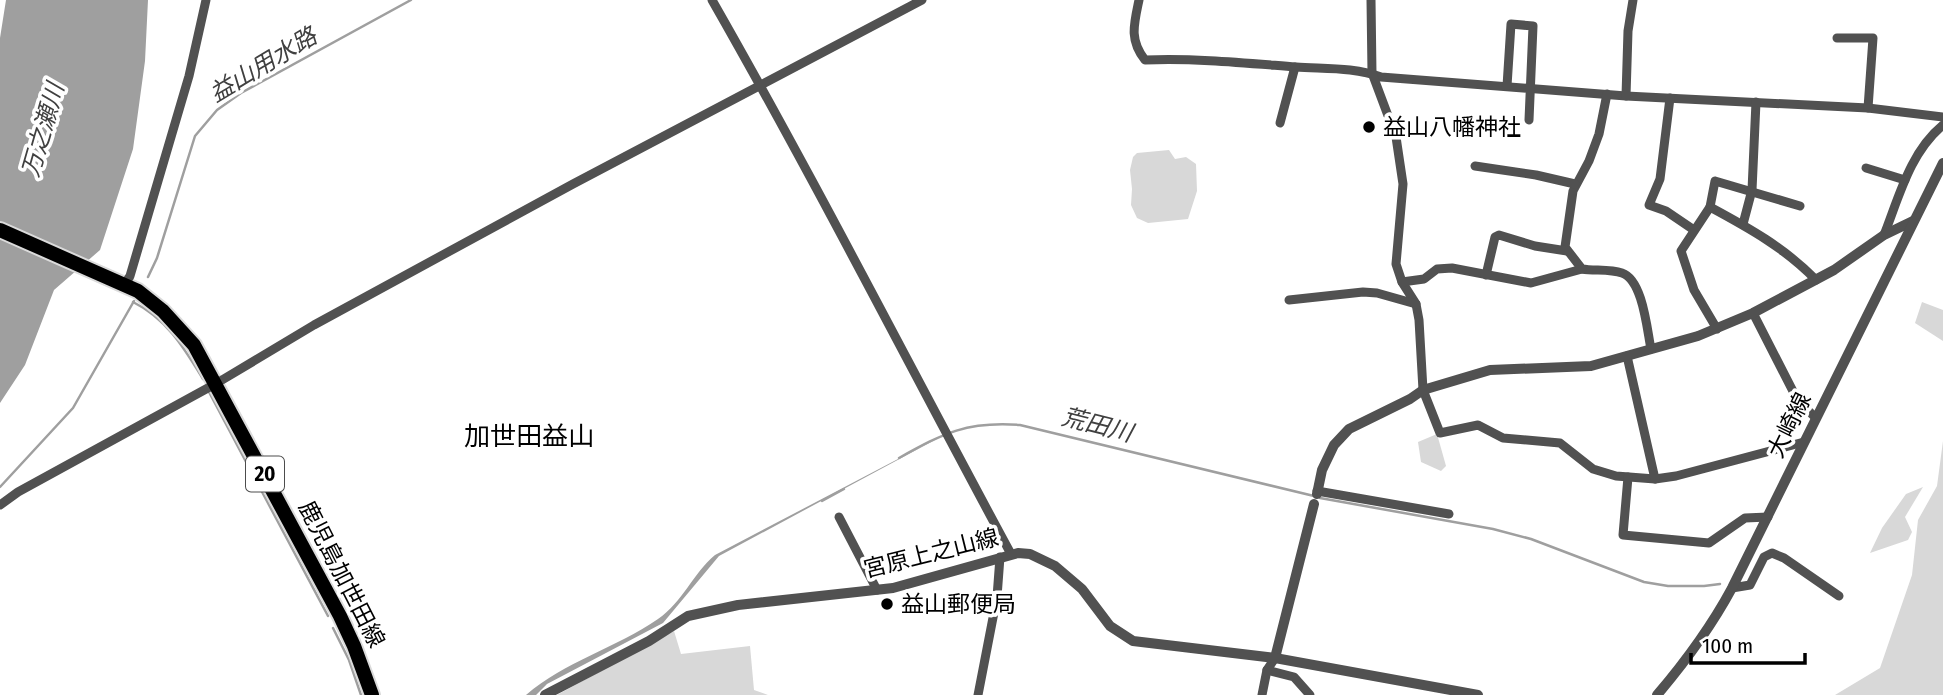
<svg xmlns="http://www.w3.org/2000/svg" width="1943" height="695" font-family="'Fira Sans Condensed','Noto Sans JP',sans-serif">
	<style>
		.green { fill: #d8d8d8 }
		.water { fill: #9f9f9f }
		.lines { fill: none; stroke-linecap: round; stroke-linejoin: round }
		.stream { stroke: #9f9f9f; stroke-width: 2.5 }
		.primary-casing { stroke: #dbdbdb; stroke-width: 18 }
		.minor { stroke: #515151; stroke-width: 9 }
		.tertiary { stroke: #515151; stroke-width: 10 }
		.primary { stroke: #000; stroke-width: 14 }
		.poi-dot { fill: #000; stroke: #fff; stroke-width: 2.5 }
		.labels { text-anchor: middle; stroke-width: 7; stroke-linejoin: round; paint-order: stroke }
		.shield { fill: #fff; stroke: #4c4c4c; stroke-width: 2 }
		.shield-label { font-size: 21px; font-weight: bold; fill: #000 }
		.poi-label { font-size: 23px; fill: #000; stroke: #fff; text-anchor: start }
		.street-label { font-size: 23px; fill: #000; stroke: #fff }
		.water-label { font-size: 24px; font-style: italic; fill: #404040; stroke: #fff }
		.quarter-label { font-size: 26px; fill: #000; stroke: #fff }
	</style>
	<rect width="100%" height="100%" fill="#fff"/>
	<!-- green -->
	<g class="green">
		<path d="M1169,150L1175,159L1186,157L1196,164L1197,191L1188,219L1148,223L1137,218L1131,205L1132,189L1130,170L1133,157L1137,153Z"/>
		<path d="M1922,302L1943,310V341L1915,323Z"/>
		<path d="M1437,434L1446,466L1441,471L1421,462L1418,442Z"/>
		<path d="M1943,441V695H1835L1880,668L1912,575L1918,520L1937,486Z"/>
		<path d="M1923,487L1905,517L1912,532L1908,540L1870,553L1882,528L1906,494Z"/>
		<path d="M674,631L681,654L750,646L754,690L768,695H557Z"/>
	</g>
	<!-- water -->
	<g class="water">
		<path d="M6,0H148L145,61L133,149L100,250L54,290L25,365L0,403V38Z"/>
		<path d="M959,427L719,556L663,623L547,684L536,695H526C564,662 616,648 658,619C683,602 693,573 715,555Z"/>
	</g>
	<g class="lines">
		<!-- stream -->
		<g class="stream">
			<path d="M148,277L157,258L195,136L217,110L241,93L411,0"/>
			<path d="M133,302C167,319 184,348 203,379"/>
			<path d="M209,392L328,616"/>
			<path d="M899,458C944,433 967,421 1020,425L1314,496"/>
			<path d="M0,487L73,408L134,301"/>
			<path d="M1320,498L1493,529L1531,539L1644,582L1668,586H1704L1720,584"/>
			<path d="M822,501L844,489"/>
			<path d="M333,628L349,660L361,695"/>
		</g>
		<!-- primary casing -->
		<g class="primary-casing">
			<path id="primary" d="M0,230L138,291L163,311L194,345L340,616L354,646L372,695"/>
		</g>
		<!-- minor -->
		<g class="minor">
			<path d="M712,0C816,182 911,369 1011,554"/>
			<path d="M1139,0C1134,24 1129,40 1145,60C1196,58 1245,63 1296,67C1323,69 1355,67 1381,77L1626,96L1868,108L1943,117"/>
			<path d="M1371,0L1372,73L1396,137L1403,184L1396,264L1402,282L1416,304L1419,320L1423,390L1440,433L1478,425L1503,438L1560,443L1593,469L1616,476L1655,479L1676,476L1804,442"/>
			<path d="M1837,38H1873L1868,108"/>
			<path d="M1507,86L1511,24L1533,26L1529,120"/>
			<path d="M1607,94L1599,134L1589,161L1573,191L1565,247L1582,269C1594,271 1610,269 1622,273C1643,280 1647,330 1651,349"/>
			<path d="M1626,96L1628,31L1633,0"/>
			<path d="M1670,98L1660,179L1649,205L1666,211L1694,230"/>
			<path d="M1280,123L1295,67"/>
			<path d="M1475,166L1536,175L1575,184"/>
			<path d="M1866,168L1905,180"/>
			<path d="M1710,207L1715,181L1800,206"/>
			<path d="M1743,224L1752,190L1756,102"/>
			<path d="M1884,235C1899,197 1910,152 1943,125"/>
			<path d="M1486,275L1495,237L1499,235L1535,246L1567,251"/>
			<path d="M1402,282L1424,279L1437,269L1452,268L1531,283L1582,269"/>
			<path d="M125,284L130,276L189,76L206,0"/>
			<path d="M1289,300L1363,292L1377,293L1416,304"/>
			<path d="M1753,313L1798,401L1816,418"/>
			<path d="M1717,329L1694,290L1681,251L1710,207C1749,228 1785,248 1816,280"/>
			<path d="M1627,356L1655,479"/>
			<path d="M1628,477L1623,535L1709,543L1745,518L1768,517"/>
			<path d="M1317,491L1449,514"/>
			<path d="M0,505L18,492L217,383L314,325L573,184L922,0"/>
			<path d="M839,517L877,590"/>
			<path d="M1732,588L1750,585L1764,557L1772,553L1784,558L1839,596"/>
			<path d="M1267,670L1294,677L1310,695"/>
			<path d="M978,695L997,597L1000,557"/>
			<path d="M1262,695L1267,670L1275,658"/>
		</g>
		<!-- tertiary -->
		<g class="tertiary">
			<path d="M1317,494L1322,470L1334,445L1349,429L1410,399L1423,390L1490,370L1591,366L1698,336L1753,313L1834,270L1884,235L1913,221"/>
			<path d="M1275,658L1314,504"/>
			<path d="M545,695L649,641L688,616L738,605L893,588L1018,553L1030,554L1055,566L1082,589L1110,626L1133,641L1275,658L1478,695"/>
			<path d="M1657,695C1686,661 1711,627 1732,588L1943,163"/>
		</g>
		<!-- primary -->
		<use href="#primary" class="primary"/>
	</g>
	<!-- markers -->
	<g class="poi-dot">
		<circle cx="1369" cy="127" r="7"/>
		<circle cx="887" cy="604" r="7"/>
	</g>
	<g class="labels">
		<!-- shield labels -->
		<rect class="shield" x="246" y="456.5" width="38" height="35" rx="5"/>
		<g class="shield-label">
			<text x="265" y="481">20</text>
		</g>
		<!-- poi labels -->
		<g class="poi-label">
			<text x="1383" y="135">益山八幡神社</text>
			<text x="901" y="612">益山郵便局</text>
		</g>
		<!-- street labels -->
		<g class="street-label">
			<text transform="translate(1789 425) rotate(-64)" y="8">大崎線</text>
			<text transform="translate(931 553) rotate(-14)" y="8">宮原上之山線</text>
			<text transform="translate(342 574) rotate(63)" y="8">鹿児島加世田線</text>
		</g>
		<!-- water labels -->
		<g class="water-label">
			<text transform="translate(263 65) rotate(-31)" y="8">益山用水路</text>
			<text transform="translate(43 130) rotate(-74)" y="8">万之瀬川</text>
			<text transform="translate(1097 425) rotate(14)" y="8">荒田川</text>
		</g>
		<!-- quarter labels -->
		<g class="quarter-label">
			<text x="529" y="445">加世田益山</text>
		</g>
	</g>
	<!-- scale -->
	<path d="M1691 653v10h114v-10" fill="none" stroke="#000000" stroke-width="3.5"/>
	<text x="1702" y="653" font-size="21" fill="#000000" stroke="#ffffff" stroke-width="5" paint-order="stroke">100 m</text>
</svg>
